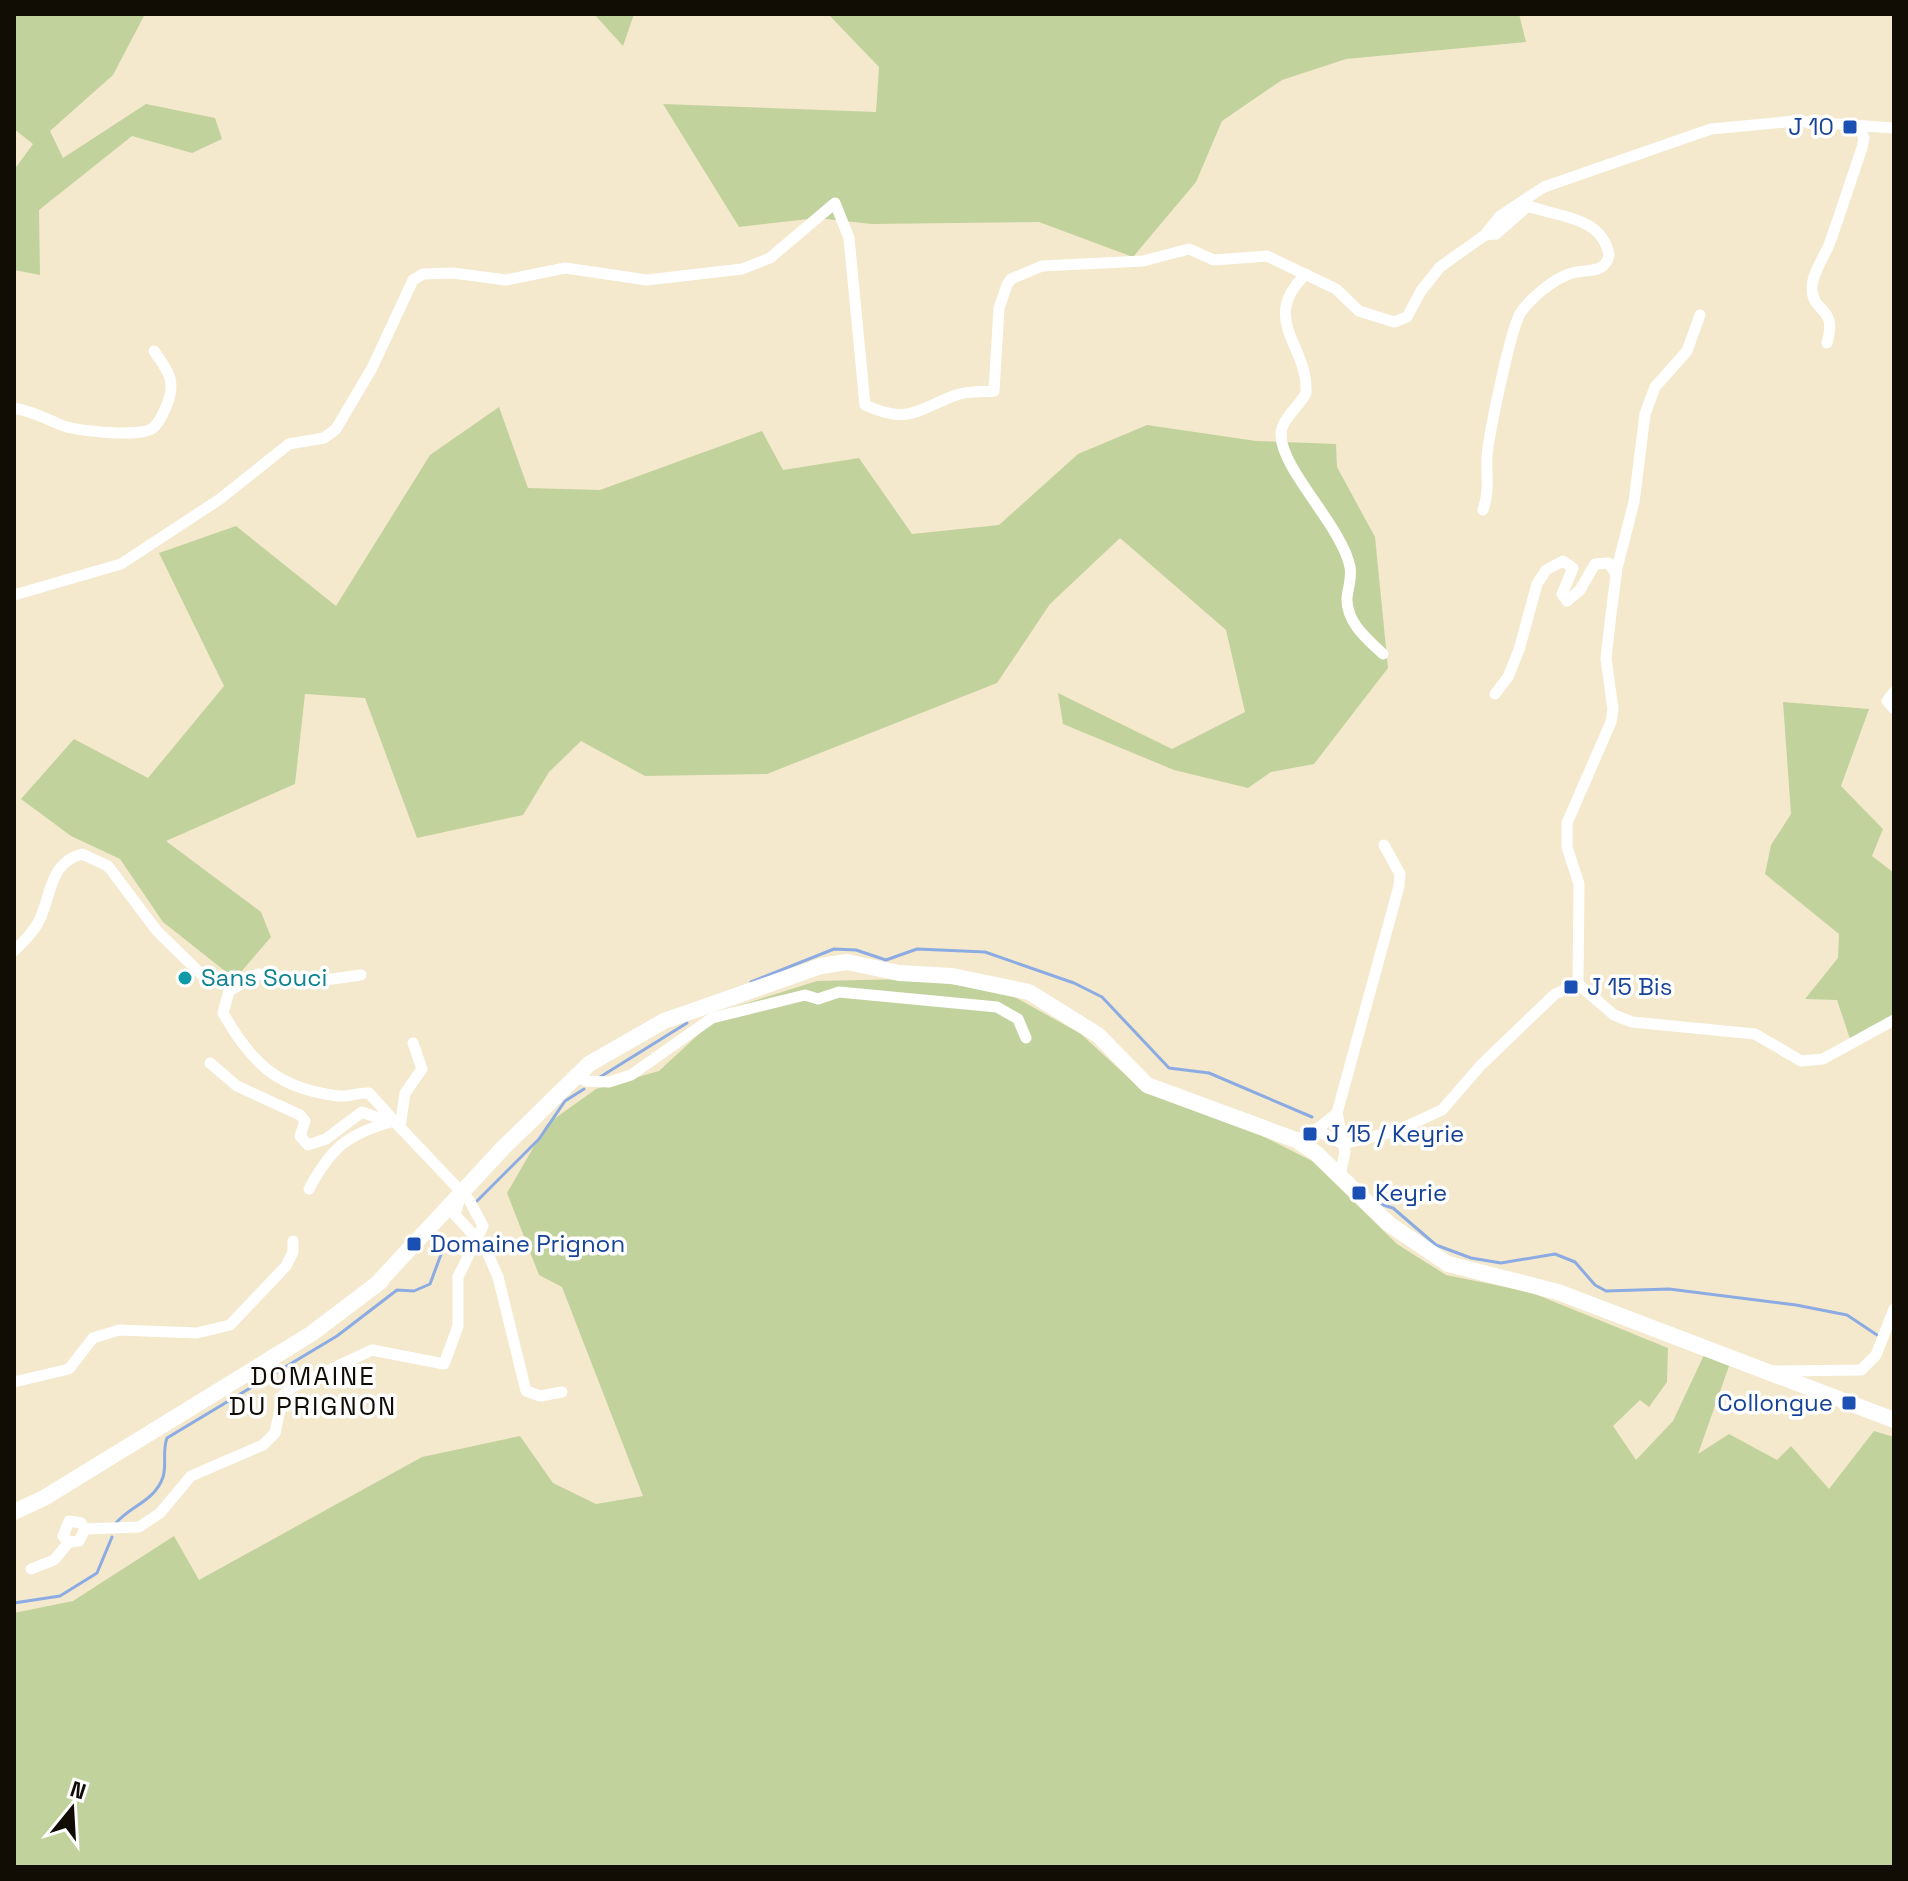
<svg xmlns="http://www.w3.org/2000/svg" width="1908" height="1881" font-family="'Space Grotesk',sans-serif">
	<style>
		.green { fill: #c2d29c }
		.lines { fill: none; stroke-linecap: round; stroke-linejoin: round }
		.stream { stroke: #8cabe3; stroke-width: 3 }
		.minor { stroke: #fff; stroke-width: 11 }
		.secondary { stroke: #fff; stroke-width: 16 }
		.transit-dot { fill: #1a4fb4; stroke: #fff; stroke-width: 3 }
		.culture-dot { fill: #0f9aa8; stroke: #fff; stroke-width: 3 }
		.labels { text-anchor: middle; stroke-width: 7; stroke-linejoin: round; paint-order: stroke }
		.transit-label { font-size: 24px; fill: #164399; stroke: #fff; text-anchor: start }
		.culture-label { font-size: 24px; fill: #0d838f; stroke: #fff; text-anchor: start }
		.neighbourhood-label { font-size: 26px; letter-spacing: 2px; fill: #110d05; stroke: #fff }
	</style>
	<rect width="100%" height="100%" fill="#f4e9cd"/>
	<!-- green -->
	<g class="green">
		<path d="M14,14H145L113,75L50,131L63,158L146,104L215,118L222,139L192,153L132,136L39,210L40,275L14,270V170L33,144L14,129Z"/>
		<path d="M594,14H634L623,46Z"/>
		<path d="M828,14H1519L1526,42L1346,59L1282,80L1222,121L1196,182L1133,257L1039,222L872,224L817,218L739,227L663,104L876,112L879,67Z"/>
		<path d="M499,407L528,488L600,490L762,431L783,470L859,458L912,534L999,525L1078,454L1147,425L1256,441L1336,444L1337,467L1375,537L1388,668L1314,764L1271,772L1248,788L1174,770L1063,724L1058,693L1172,749L1245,712L1226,630L1120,538L1050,604L997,683L767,774L645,776L581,741L549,772L523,815L417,838L365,698L305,694L295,784L166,841L261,912L271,937L235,979L163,922L120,859L71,836L21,799L74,739L148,778L224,686L159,553L236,526L336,606L430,455Z"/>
		<path d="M1783,702L1869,709L1841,786L1883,829L1872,856L1894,873V1017L1851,1042L1837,1000L1805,999L1838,958L1839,934L1765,874L1771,845L1791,814Z"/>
		<path d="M910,979L1004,991L1081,1034L1145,1093L1231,1120L1312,1161L1397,1244L1446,1275L1530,1292L1668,1348L1667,1382L1649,1407L1640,1400L1613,1426L1636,1460L1673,1421L1704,1355L1729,1366L1698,1454L1729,1434L1777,1460L1791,1446L1829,1489L1874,1431L1894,1437V1867H14V1613L73,1601L174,1536L199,1580L422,1457L520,1436L553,1483L596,1504L643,1496L562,1287L539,1275L507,1193L547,1124L596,1089L659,1071L725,1010L817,981Z"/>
	</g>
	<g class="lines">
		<!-- stream -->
		<g class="stream">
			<path d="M751,982L834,949L856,950L886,960L917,949L985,952L1074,983L1102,997L1169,1068L1209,1073L1312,1117"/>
			<path d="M600,1077L687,1023"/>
			<path d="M477,1201L539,1139L565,1101L584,1089"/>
			<path d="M1380,1204L1393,1208L1436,1245L1471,1258L1501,1263L1555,1254L1575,1262L1595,1285L1606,1291L1669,1289L1796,1305L1847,1315L1877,1335"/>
			<path d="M116,1523C130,1506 155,1501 163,1477C167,1465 162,1451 167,1438L337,1336L397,1290L414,1291L430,1284L446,1241"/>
			<path d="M14,1603L60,1596L97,1573L112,1537"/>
		</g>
		<!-- minor -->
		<g class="minor">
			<path d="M1306,274C1258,320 1309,345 1306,393C1299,407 1281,419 1281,435C1281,469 1343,528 1350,567C1352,577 1348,588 1347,598C1346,622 1367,639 1383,654"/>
			<path d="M1827,343C1838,305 1812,314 1812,288C1812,273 1825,256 1830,242C1841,211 1851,180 1862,148L1864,138L1859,128"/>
			<path d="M14,408C32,411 44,418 61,425C76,431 141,438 153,428C159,423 163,414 166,407C177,382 169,372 154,351"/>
			<path d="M1483,510C1490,490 1486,476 1487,456C1489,434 1511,326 1521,312C1532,297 1551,281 1569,274C1583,268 1605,276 1609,255C1602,216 1558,217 1528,206L1496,234L1485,235"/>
			<path d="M14,595L121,564L220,499L289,444L324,438L336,429L372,368L413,280L423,274L453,273L506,280L565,268L647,280L742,269L770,258L835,203L849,238L865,405C909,425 916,410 956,395C967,391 982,392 994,391L999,308L1007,285L1011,279L1042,266L1143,261L1189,249L1214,260L1267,256L1336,289L1359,311L1394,322L1407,317L1421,291L1440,267L1485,235L1500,216L1544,187L1711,129L1795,121L1894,128"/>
			<path d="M1894,692L1887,701L1894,709"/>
			<path d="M1495,694L1508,677L1519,650L1537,584L1546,570L1563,561L1573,568L1562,594L1567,601L1580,590L1595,564L1609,563L1616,574"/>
			<path d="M14,951C23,942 33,933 39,921C52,894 49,863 82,854L108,866L157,931L202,975"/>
			<path d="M361,975L310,982L258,974L229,991L223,1013C252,1064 278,1089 339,1096C349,1097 359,1092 369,1093L394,1121"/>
			<path d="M1578,984L1579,884L1567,847V823L1611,722L1613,709L1606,659L1611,614L1617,568L1634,502L1645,414L1655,387L1687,351L1700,315"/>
			<path d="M1578,984L1614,1015L1632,1022L1755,1034L1801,1061L1823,1059L1894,1020"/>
			<path d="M210,1063L237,1086L300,1115L305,1121L300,1136L308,1145L326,1139L362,1112L389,1122"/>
			<path d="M575,1074L586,1081L609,1082L631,1075L712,1018L805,995L818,999L839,992L997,1007L1018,1019L1026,1038"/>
			<path d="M400,1127L405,1093L422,1069L413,1043"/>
			<path d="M1316,1130L1343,1144L1396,1131L1442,1110L1481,1065L1555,994L1578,984"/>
			<path d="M1296,1140L1316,1130L1337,1113"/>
			<path d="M1340,1175L1345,1152L1337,1113L1399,886L1400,874L1384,845"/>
			<path d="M460,1198L455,1215L485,1247L498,1277L526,1391L540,1396L562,1392"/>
			<path d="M1769,1371L1861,1370L1876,1355L1894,1309"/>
			<path d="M14,1382L69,1369L93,1338L119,1330L197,1333L230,1325L286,1266L293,1252V1241"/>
			<path d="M85,1529L79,1541L69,1542L63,1536L69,1521L81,1523L85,1529L139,1527L160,1513L191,1476L263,1445L275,1433L283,1395L293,1387L372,1350L444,1364L458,1326V1277L483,1226L469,1200L394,1121C348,1134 332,1146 309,1189"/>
			<path d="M31,1569L54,1560L69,1542"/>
		</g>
		<!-- secondary -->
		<g class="secondary">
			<path d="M375,1286L503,1148L589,1064L664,1021L821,966L847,962L899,973L952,976L1029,992L1098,1035L1147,1085L1296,1140L1316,1153L1389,1224L1448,1264L1558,1292L1894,1420"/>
			<path d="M14,1512L44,1498L311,1334L381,1281"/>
		</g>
	</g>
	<!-- markers -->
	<g class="transit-dot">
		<rect x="1842" y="119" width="16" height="16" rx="4"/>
		<rect x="1563" y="979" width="16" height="16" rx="4"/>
		<rect x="1302" y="1126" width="16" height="16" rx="4"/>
		<rect x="1351" y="1185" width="16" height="16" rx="4"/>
		<rect x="406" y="1236" width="16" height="16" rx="4"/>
		<rect x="1841" y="1395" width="16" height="16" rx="4"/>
	</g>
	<circle class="culture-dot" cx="185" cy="978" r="8"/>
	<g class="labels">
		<!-- transit labels -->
		<g class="transit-label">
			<text x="1834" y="135" text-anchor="end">J 10</text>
			<text x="1587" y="995">J 15 Bis</text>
			<text x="1326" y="1142">J 15 / Keyrie</text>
			<text x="1375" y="1201">Keyrie</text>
			<text x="430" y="1252">Domaine Prignon</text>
			<text x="1833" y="1411" text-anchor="end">Collongue</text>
		</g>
		<!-- culture labels -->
		<g class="culture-label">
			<text x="201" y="986">Sans Souci</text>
		</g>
		<!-- neighbourhood labels -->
		<g class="neighbourhood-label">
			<text x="313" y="1385">DOMAINE<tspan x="313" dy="30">DU PRIGNON</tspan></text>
		</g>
	</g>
	<!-- border -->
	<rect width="1908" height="1881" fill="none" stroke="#110d05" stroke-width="32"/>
	<!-- north arrow -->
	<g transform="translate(72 1809) rotate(18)" stroke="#ffffff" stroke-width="6" paint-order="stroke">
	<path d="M0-6L14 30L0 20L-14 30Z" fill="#110d05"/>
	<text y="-12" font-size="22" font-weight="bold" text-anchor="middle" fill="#110d05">N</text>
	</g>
</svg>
